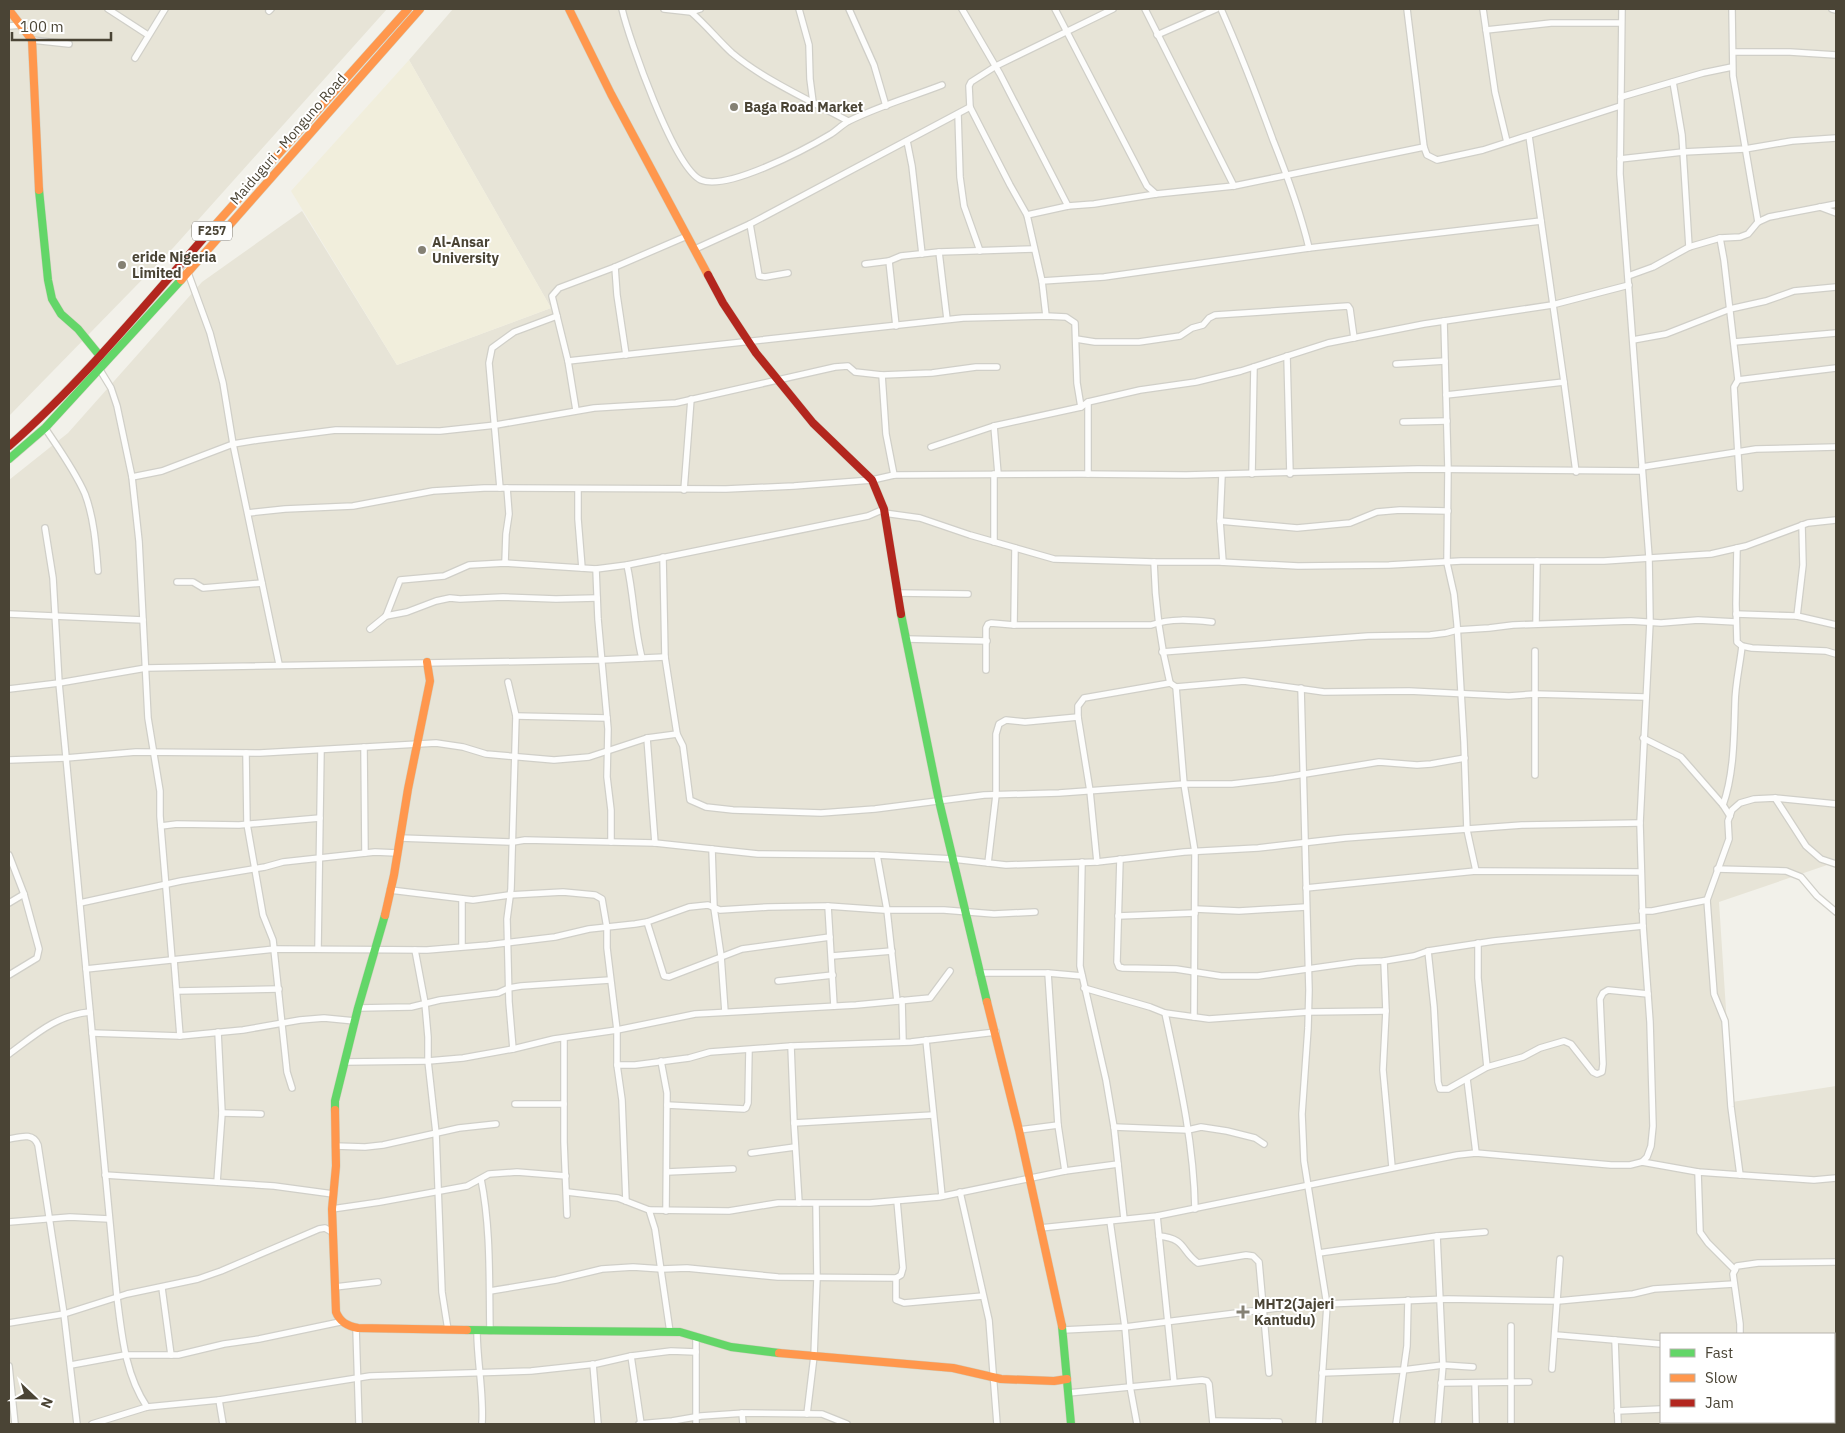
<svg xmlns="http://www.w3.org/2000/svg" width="1845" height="1433" font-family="'IBM Plex Sans',sans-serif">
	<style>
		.residential { fill: #e7e4d7; fill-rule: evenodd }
		.education { fill: #f1eedc }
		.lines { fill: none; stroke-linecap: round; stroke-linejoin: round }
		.street-casing { stroke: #d0cfc8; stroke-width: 8 }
		.fast-casing { stroke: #d2d0c0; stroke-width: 9 }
		.slow-casing { stroke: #d2d0c0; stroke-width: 9 }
		.jam-casing { stroke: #d2d0c0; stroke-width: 9 }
		.street { stroke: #fdfdfc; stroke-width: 5.5 }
		.fast { stroke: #63d668; stroke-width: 8 }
		.slow { stroke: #ff974d; stroke-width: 8 }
		.jam { stroke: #b3261e; stroke-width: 8 }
		.poi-dot { fill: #858174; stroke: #fff; stroke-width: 2 }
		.labels { text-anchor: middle; stroke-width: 4; stroke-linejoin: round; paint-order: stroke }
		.shield { fill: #fff; stroke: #807c72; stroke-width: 1 }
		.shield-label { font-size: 12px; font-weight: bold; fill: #4a4435 }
		.poi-label { font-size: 14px; font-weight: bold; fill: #4a4435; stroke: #fff; text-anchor: start }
		.street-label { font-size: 14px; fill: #4a4435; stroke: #fff }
	</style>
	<rect width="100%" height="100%" fill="#f2f1ea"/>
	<!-- residential -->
	<g class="residential">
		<path d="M9,9H387L173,248L9,416Z"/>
		<path d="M453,9H1836V862L1719,902L1732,1102L1836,1086V1424H9V480L68,433L202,282L302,211L397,365L551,308L409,60ZM1661,1334H1834V1422H1661Z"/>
	</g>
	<!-- education -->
	<path class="education" d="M409,60L551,308L397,365L291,191Z"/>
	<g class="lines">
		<!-- street casing -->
		<g class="street-casing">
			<g id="street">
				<path d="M108,9L148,35"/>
				<path d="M622,9C629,39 674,168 701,180C727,191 806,149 831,134C837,130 843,124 849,121C879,106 911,97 942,85"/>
				<path d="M664,9L691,12L700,9"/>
				<path d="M799,9L809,45L810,79L813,102"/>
				<path d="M849,9L874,65L886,106"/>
				<path d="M962,9L1000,74L1068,206"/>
				<path d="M1055,9L1147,186L1156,194"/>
				<path d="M1145,9L1234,186"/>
				<path d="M1221,9C1240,52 1257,96 1273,140C1287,175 1300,211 1309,248"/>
				<path d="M1407,9L1424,147L1427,155L1437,160L1483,150L1620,106"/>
				<path d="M1483,9L1495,92L1507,142"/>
				<path d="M1622,9L1620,174L1649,557L1650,622L1640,823L1643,926L1650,1022L1653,1126L1651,1146L1647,1157L1642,1162"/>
				<path d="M1732,9L1733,76L1758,222"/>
				<path d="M1832,9L1836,10"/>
				<path d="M269,11L271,9"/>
				<path d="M691,12C706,25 718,40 732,53C764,80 811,101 848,121"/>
				<path d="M9,26L22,25"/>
				<path d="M1486,30L1551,23H1621"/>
				<path d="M1157,35L1216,9"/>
				<path d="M32,40L69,44"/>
				<path d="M1733,52H1790L1836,55"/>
				<path d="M135,58L165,9"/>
				<path d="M1673,82L1682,135L1689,247"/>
				<path d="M1621,97L1703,73L1732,67"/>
				<path d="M958,114L960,177L964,206L980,251"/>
				<path d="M907,141L912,166L922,254"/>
				<path d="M1620,159L1683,152L1745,149L1792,141L1836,138"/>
				<path d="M1820,207L1836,213"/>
				<path d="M1027,215L1068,206L1094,204L1156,194L1234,186L1424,147"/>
				<path d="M750,224L759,276L765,277L788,273"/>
				<path d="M1720,238L1724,260L1738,380L1734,387L1740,488"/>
				<path d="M695,249L750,224L970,107"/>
				<path d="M939,252L947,319"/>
				<path d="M889,261L896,326"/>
				<path d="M865,264L889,261L901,256L939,252L1034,249"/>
				<path d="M615,267L617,295L626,355"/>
				<path d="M187,270L210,333L223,383L233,444L279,664"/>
				<path d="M1628,276L1653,267L1689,247L1720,238L1740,237L1748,234L1758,222L1769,217L1836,204"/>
				<path d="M1042,281L1104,277L1309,248L1541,221"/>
				<path d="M1046,316L1042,281L1027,215L1010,185L970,107L969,86L971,82L996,66L1113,9"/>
				<path d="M1444,321L1448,469L1447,563L1454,594L1457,624L1464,742L1467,830L1476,871"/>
				<path d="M1076,339L1095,342H1139L1180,336L1192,328L1203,325L1209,318L1215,315L1348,306L1350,309L1354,338"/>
				<path d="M1633,340L1666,334L1730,309L1766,301L1794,291L1836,287"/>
				<path d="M1734,342L1836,333"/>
				<path d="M1287,356L1290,474"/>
				<path d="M568,361L963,318L1046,316L1066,317L1075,323L1077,383L1081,407"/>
				<path d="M1396,364L1445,361"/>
				<path d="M100,370L111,388L117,406L132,477L139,541L148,718L160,791V816L172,960"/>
				<path d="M882,375L886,434L894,475"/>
				<path d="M1738,380L1836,368"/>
				<path d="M1564,382L1576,472"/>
				<path d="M1446,395L1564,382L1529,136"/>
				<path d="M576,410L568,361L552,296L559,288L615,267L687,236"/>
				<path d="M1403,422L1447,421"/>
				<path d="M994,426L998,474"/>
				<path d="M45,428C59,449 75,471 85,494C94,518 96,545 98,571"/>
				<path d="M931,447L994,426L1081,407L1088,402L1140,390L1196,382L1241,371L1328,343L1424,324L1552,305L1629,285"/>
				<path d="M1642,467L1756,449L1836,447"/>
				<path d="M1088,474V402"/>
				<path d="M1252,474L1254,367"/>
				<path d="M1222,475L1220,521L1223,562"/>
				<path d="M132,477L162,471L233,444L258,440L336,430L440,431L496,425L594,408L676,403L835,367L848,366L855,372L882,375L932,373L976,367H997"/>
				<path d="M500,488L489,363L492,348L514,332L557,316"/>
				<path d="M578,489V519L582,568"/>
				<path d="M684,490L691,399"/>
				<path d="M248,513L285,509L353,506L433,491L484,488L726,489L794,486L872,480L894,475L1081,474L1186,475L1418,469L1642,471"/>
				<path d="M884,513L920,518L970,535L1054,559L1154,562H1219L1298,566L1389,565L1461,561H1604L1711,554L1746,546L1808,523L1836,520"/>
				<path d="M1220,521L1297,528L1350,523L1377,512L1400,510L1448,511"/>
				<path d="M45,528L53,578L59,683L117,1297C122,1336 125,1374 147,1407"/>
				<path d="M994,542V474"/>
				<path d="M1737,548L1736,604L1737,642L1742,646L1752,648L1826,651L1836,654"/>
				<path d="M663,557L665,657L677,734L683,746L690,800L706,807L733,810L821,813L875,809L984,795L1059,793L1184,784H1232L1274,779L1379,762L1417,765L1431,764L1465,758"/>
				<path d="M1154,562C1155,603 1160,643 1170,683"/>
				<path d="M505,563L506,534L509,514L507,488"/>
				<path d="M627,565C634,596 634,627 642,658"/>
				<path d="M596,569L598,619L608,729L607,777L611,810V842"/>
				<path d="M177,582H193L203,588L262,583"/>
				<path d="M897,593L968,594"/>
				<path d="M9,614L143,620"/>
				<path d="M1736,614L1797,616L1836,625"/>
				<path d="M386,616L407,612L436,601L450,598L460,599L503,597L556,599L597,598"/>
				<path d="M1797,616L1803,565L1802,525"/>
				<path d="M1536,624L1537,561"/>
				<path d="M1014,625L1015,548"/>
				<path d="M370,629L386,616L400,580L444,576L469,565L505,563L596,569L627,565L868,516L884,509"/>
				<path d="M907,639L987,641"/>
				<path d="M1535,651V775"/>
				<path d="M1162,652L1368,636L1430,635L1446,633L1457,630L1489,628L1513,625L1631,621L1661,623L1698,620L1736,622"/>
				<path d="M986,670V628L988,624L991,623L1014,625H1151C1171,618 1192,620 1212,622"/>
				<path d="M508,682L516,716L511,889L507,919L509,1002L513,1049"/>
				<path d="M1176,687L1184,784L1195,852L1194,1017"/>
				<path d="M1301,688L1309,990L1308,1028L1302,1114L1304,1161L1327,1305L1319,1424"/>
				<path d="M9,689L59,683L146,668L601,660L665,657"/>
				<path d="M516,716L607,718"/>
				<path d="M647,738L655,843"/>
				<path d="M1643,738L1681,757L1723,805L1730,816"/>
				<path d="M364,747L365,853"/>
				<path d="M246,753L247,824L263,915L273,940L287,1072L292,1088"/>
				<path d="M9,760L66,758L136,752L260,753L436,743L463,747L486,754L554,760L589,757L647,738L677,734"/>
				<path d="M1775,798L1806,846L1821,859L1836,864"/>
				<path d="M1723,805C1734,774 1734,737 1735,704C1735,685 1740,665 1742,646"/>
				<path d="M161,826L177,824L239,825L320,818"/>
				<path d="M400,838L513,842L525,840L655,843L758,854L877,855L953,859L1006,865L1097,862L1184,852L1258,848L1345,838L1522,825L1640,823"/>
				<path d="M712,849L714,908L721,956L725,1012"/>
				<path d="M9,855L24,894L39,949L37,958L9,975"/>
				<path d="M877,855L887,910L897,1001"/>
				<path d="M1120,859L1117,962L1119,967L1123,968L1176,969L1221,976H1258L1357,962L1384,961L1414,956L1428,951L1494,941L1643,926"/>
				<path d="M1082,862L1080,966L1106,1080L1114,1127L1124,1219"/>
				<path d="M1097,862L1090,791L1078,717V706L1084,698L1170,683L1176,687L1244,681L1324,692L1409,691L1509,696L1535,694L1645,697"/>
				<path d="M988,863L996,795V734L999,724L1006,720L1025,722L1078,717"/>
				<path d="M1717,869L1786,871L1801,877L1817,896L1836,912"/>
				<path d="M1306,888L1476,871L1641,872"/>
				<path d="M390,890L473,900L509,895L563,892L595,895L602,899L607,928V948L617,1030V1065L622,1100L626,1201"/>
				<path d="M462,899V946"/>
				<path d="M9,903L24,894"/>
				<path d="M80,903L181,881L265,867L283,862L375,852L397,853"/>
				<path d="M828,906L834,1006"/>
				<path d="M1195,909L1239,911L1306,907"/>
				<path d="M1642,911H1652L1707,900"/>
				<path d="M1118,916L1195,913"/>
				<path d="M647,922L664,976L669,977L742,949L830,937"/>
				<path d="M1478,943V978L1487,1067"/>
				<path d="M318,949L321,750"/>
				<path d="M415,950L425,1003L428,1037V1061L436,1133L442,1292L448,1330"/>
				<path d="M1428,951L1434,1007L1438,1082L1440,1089H1448L1487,1067L1523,1057L1540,1048L1564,1041L1571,1044L1593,1072L1597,1074L1602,1072L1603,1064L1600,999L1603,993L1608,990L1648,994"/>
				<path d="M832,956L892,951"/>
				<path d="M174,960L180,1036"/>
				<path d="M1384,961L1386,1011L1383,1070L1392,1167"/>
				<path d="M86,969L275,949L427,950L488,945L555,937L589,929L635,924L647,922L689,907L708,905L720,910L768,907L828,906L884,910H944L994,914L1035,912"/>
				<path d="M979,973H1048L1082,976"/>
				<path d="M1048,973L1058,1125L1065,1171"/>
				<path d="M778,981L833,975"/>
				<path d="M1084,988L1150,1007L1165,1013L1209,1019L1308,1012L1386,1011"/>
				<path d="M177,991L279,989"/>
				<path d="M902,1000L903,1041"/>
				<path d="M358,1008L411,1007L440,1000L498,993L509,988L521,986L610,980"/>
				<path d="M1165,1013C1179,1078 1194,1143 1195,1209"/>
				<path d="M92,1033L180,1036L243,1030L300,1020L324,1018L355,1021"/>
				<path d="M564,1038V1142L567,1215"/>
				<path d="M926,1040L942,1196"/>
				<path d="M791,1046L794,1123L799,1203"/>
				<path d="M9,1054C35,1035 56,1015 90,1012"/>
				<path d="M661,1061L667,1093L666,1211"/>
				<path d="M345,1062L428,1061L463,1058L513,1049L554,1039L617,1030L695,1014L856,1005L930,998L950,971"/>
				<path d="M617,1065H635L689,1058L710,1052L791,1046L911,1042L996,1032"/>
				<path d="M1467,1079L1476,1153"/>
				<path d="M515,1104H564"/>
				<path d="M667,1105L744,1109L746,1108L748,1103L749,1050"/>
				<path d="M222,1113L261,1114"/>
				<path d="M794,1123L933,1115"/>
				<path d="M1114,1127L1188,1130L1201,1127L1227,1131L1255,1138L1264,1144"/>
				<path d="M1019,1130L1058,1125"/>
				<path d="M9,1139C20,1137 33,1132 38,1145L64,1314L77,1424"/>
				<path d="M335,1146L365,1147L383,1145L459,1128L496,1124"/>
				<path d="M751,1153L795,1147"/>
				<path d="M667,1172L733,1169"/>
				<path d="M1698,1172L1700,1232L1708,1243L1735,1270"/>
				<path d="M105,1175L274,1186L333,1194"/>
				<path d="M1740,1175L1731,1107L1725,1021L1714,994L1707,900L1729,839L1728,821L1732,810L1740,803L1754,799L1775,798L1836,804"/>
				<path d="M481,1179C491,1229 489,1280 490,1331"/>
				<path d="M217,1182L222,1113L218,1032"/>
				<path d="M567,1192L618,1198L649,1210L655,1229L670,1332"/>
				<path d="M960,1192L989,1320L997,1424"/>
				<path d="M332,1209L380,1202L467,1186L489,1174L517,1172L566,1176"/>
				<path d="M649,1210L729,1211L778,1203H870L939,1197L1065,1171L1118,1164"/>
				<path d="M1157,1216L1174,1382"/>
				<path d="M1110,1221L1125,1327L1130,1386L1137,1424"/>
				<path d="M9,1222L70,1217L109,1219"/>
				<path d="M1040,1228L1157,1216L1457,1155L1476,1153L1611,1165H1630L1642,1162L1698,1172L1814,1180L1836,1178"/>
				<path d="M1159,1236C1187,1239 1180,1250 1198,1263L1246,1255L1253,1256L1259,1262L1269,1373"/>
				<path d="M1437,1236L1443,1365L1438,1424"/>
				<path d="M1319,1253L1437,1236L1485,1232"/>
				<path d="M896,1278L901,1275L903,1268L897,1201"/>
				<path d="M335,1287L378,1282"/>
				<path d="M162,1288L171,1355"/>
				<path d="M490,1291L556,1280L602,1269L633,1267L662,1269L687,1268L778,1277L896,1278V1300L904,1303L983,1296"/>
				<path d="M9,1323L64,1314L127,1294L198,1279L221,1271L319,1229L325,1228L332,1232"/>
				<path d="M1511,1326V1424"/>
				<path d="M356,1328L359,1424"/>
				<path d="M1063,1330L1125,1327L1301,1305L1448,1299L1558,1301L1633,1294L1654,1289L1734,1284"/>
				<path d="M477,1331C477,1362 484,1393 482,1424"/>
				<path d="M1740,1334V1324L1733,1274L1737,1266L1758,1263L1836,1262"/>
				<path d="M1556,1335L1661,1344"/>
				<path d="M696,1337V1424"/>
				<path d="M1615,1340L1618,1424"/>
				<path d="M631,1356L641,1424"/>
				<path d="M593,1364L598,1424"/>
				<path d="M71,1365L125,1355H178L224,1344L259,1339L340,1322"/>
				<path d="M9,1366L15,1424"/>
				<path d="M1552,1369L1560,1259"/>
				<path d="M1322,1373L1403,1370L1443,1365L1473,1367"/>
				<path d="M1834,1377H1836"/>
				<path d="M1441,1383L1529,1382"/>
				<path d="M1475,1383L1476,1424"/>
				<path d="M1068,1393L1202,1380L1207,1381L1209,1384L1213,1424"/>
				<path d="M219,1400L223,1424"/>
				<path d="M1617,1411L1661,1409"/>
				<path d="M742,1413L743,1424"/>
				<path d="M807,1414L814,1356L817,1278L816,1204"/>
				<path d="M1213,1421L1279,1422"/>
				<path d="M92,1424L147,1407L219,1400L370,1376L531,1371L596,1364L631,1356L671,1351L696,1352"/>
				<path d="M639,1424L672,1421L701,1416L745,1413L822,1414L847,1424"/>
				<path d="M1396,1424L1407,1346L1408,1300"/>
				<path d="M1723,1424L1724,1422"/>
			</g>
		</g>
		<!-- fast casing -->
		<g class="fast-casing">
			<g id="fast">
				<path d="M39,190L48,280L52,299L61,314L78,329L100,356"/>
				<path d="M9,459L45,428L181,280"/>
				<path d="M901,614L939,801L987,1002"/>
				<path d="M335,1110V1101L358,1008L385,915"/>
				<path d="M1062,1326L1071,1424"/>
				<path d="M467,1330L680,1332L731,1347L779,1353"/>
			</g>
		</g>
		<!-- slow casing -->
		<g class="slow-casing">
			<g id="slow">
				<path d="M569,9L611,94L708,275"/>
				<path d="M9,10L32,40L39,190"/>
				<path d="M208,233L408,9"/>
				<path d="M181,280L420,9"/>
				<path d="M385,915L394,875L408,789L430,681L427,662"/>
				<path d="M987,1002L1019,1130L1062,1326"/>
				<path d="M335,1110L336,1166L332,1209L336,1312C340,1322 347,1326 358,1328L467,1330"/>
				<path d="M779,1353L953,1368L1001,1379L1054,1381L1067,1379"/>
			</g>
		</g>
		<!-- jam casing -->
		<g class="jam-casing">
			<g id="jam">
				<path d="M708,275L723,303L756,353L813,423L872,480L884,509L901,614"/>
				<path d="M9,446C82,382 144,306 208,233"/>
			</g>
		</g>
		<!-- street -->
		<use href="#street" class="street"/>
		<!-- fast -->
		<use href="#fast" class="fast"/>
		<!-- slow -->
		<use href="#slow" class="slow"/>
		<!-- jam -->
		<use href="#jam" class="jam"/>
	</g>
	<!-- markers -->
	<g class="poi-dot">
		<circle cx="734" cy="107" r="5"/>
		<circle cx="422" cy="250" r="5"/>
		<circle cx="122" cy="265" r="5"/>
		<path d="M1240.5 1304.5h5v5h5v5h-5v5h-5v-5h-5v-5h5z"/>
	</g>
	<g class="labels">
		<!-- shield labels -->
		<rect class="shield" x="192" y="221.5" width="40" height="19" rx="4"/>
		<g class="shield-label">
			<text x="212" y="235">F257</text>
		</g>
		<!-- poi labels -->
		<g class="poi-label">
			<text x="744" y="112">Baga Road Market</text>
			<text x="432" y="247">Al-Ansar<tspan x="432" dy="16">University</tspan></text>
			<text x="132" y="262">eride Nigeria<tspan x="132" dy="16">Limited</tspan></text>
			<text x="1254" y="1309">MHT2(Jajeri<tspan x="1254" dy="16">Kantudu)</tspan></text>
		</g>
		<!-- street labels -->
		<g class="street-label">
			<text transform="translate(288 139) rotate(-49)" y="5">Maiduguri - Monguno Road</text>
		</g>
	</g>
	<!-- border -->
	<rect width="1845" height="1433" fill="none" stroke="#4a4435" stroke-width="20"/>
	<!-- legend -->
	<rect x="1660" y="1333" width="175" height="90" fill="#ffffff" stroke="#b7b4ae"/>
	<rect x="1670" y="1349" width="25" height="8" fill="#63d668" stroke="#b7b4ae"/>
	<text x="1705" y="1358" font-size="15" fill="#4a4435">Fast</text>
	<rect x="1670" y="1374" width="25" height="8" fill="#ff974d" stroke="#b7b4ae"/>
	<text x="1705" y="1383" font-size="15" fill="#4a4435">Slow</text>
	<rect x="1670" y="1399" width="25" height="8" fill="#b3261e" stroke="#b7b4ae"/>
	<text x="1705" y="1408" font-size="15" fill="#4a4435">Jam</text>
	<!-- north arrow -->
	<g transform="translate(35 1398) rotate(112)" stroke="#ffffff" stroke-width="4" paint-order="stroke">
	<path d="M0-4L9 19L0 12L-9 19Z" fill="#4a4435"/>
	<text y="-8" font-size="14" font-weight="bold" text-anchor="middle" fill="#4a4435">N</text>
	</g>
	<!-- scale -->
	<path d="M12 32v8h99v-8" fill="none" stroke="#4a4435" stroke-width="2.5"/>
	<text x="20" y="32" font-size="15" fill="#4a4435" stroke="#ffffff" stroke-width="4" paint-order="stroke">100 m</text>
</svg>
